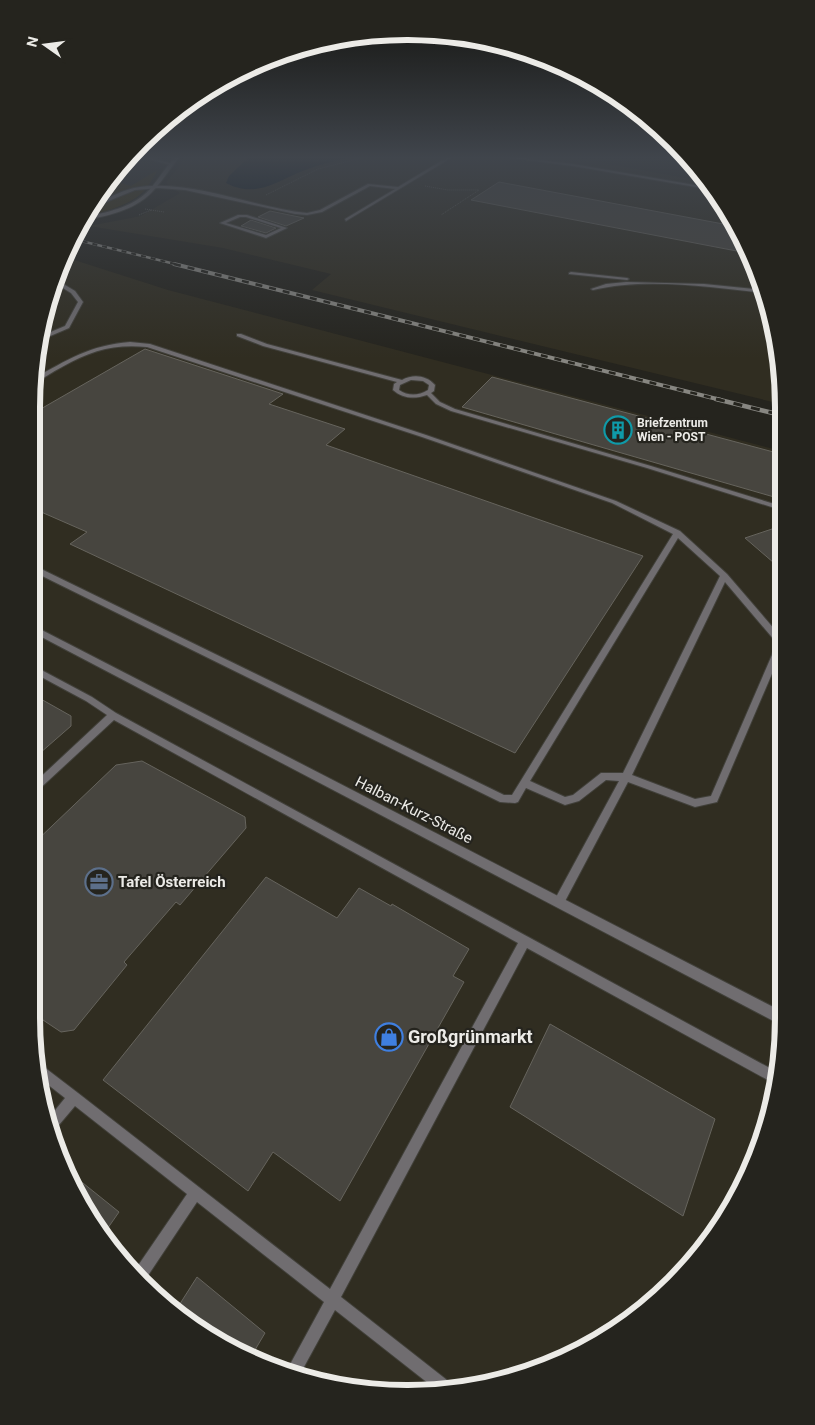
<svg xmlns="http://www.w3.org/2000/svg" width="815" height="1425" font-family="Roboto,sans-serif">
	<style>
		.built { fill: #302d21 }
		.green { fill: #382f0e }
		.water { fill: #000f1c }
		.building { fill: #47453f; stroke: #66645d }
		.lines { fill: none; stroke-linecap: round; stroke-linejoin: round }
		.service-casing { stroke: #41403a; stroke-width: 2 }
		.minor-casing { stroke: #41403a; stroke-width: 2 }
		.path { stroke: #62615c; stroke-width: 1; stroke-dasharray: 1 1; stroke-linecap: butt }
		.service { fill: #706d70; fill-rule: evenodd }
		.minor { fill: #706d70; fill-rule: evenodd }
		.rail-far2-casing { stroke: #878681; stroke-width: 2.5 }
		.rail-far1-casing { stroke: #878681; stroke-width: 4 }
		.rail-casing { stroke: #878681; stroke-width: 4.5 }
		.rail-far2 { stroke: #25241e; stroke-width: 2; stroke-dasharray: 5; stroke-linecap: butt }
		.rail-far1 { stroke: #25241e; stroke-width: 2.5; stroke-dasharray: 7; stroke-linecap: butt }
		.rail { stroke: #25241e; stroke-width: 3; stroke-dasharray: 9; stroke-linecap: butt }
		.labels { text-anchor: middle; stroke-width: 4.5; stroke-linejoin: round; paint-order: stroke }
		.far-poi-label { font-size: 12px; font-weight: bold; fill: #ecebe7; stroke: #25241e; text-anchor: start }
		.street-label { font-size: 15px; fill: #ecebe7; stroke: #25241e }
		.poi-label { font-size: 15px; font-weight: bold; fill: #ecebe7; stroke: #25241e; text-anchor: start }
		.near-poi-label { font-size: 18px; font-weight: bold; fill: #ecebe7; stroke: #25241e; text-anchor: start }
		.rim { fill: none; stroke: #ecebe7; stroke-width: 6 }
	</style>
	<rect width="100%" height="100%" fill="#25241e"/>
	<!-- built -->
	<g class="built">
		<path d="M185,158H576L707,182L721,199L764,286L781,359V404L312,290L331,274L223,248L89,226L141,216L180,193L166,183Z"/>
		<path d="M65,257L168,290L781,451L783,1042L764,1138L733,1206L655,1301L551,1365L432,1393L310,1381L198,1330L109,1246L51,1138L31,1017L32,383L51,287Z"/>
	</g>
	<!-- green -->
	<path class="green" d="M157,171C153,178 149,185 144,191C129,206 103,212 84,217L112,177L121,179V183L131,186L154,172Z"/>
	<!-- water -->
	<path class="water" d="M248,158H346C330,162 315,166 300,172C274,183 255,198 226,183L229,176Z"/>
	<!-- building -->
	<g class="building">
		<path d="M499,182L734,226L747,253L471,200Z"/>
		<path d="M270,211L304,218L286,226L258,217Z"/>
		<path d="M251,220L276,228L266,233L241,226Z"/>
		<path d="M145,349L283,394L269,404L345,429L326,445L643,556L515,753L70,544L87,532L32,508V414Z"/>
		<path d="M492,377L781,454V499L462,407Z"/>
		<path d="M781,526V569L745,538Z"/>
		<path d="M32,694L71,716V726L32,760Z"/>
		<path d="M142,761L245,817L246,828L180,905L176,902L124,962L127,965L74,1030L61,1032L31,1012V846L116,765Z"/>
		<path d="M266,877L337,918L359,888L391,906L392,904L469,949L453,976L464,982L340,1201L273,1152L248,1191L103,1080Z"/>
		<path d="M550,1024L715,1119L683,1216L510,1107Z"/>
		<path d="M68,1171L119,1212L103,1235L86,1203Z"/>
		<path d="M197,1277L265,1333L252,1355L198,1330L176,1310Z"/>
	</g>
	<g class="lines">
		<!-- service casing -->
		<g class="service-casing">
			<g id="service">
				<path d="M144,158H151L173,164L171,165Z"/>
				<path d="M446,158H451L346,221L345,219L395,189L370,186L322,212L307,215L295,214L185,190L159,188L135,190L89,209L92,205C105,200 120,191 134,188C187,177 254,208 307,213L320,210L368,184L398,187Z"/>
				<path d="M510,158H523L573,164L712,188L713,190L573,166Z"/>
				<path d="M238,215H247L287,228L266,238L220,223ZM240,217H246L281,228L266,235L226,223Z"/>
				<path d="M571,272L627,278L629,279L627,280L569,274V273Z"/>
				<path d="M55,279L75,291L83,302L69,328L41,340V336L65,326L78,302L71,293L53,282Z"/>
				<path d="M626,282L704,284L765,290V293C712,287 645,277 593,290L591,289L606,284Z"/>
				<path d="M237,334H241L267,344L402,380C413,374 426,375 435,385L434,391L431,393L440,402L455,409L651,466L781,506V510L647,468L451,411L436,404L427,395C415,399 403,399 393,390L394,384L397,382L263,346L237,336ZM411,380L423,381L429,385L428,390C418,396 408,396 399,390L400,385Z"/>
				<path d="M130,342L150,344L426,435L616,501L680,531L727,574L782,638L780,655L717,802L695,807L628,782L563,905L559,907L555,905L554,902L555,899L619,781L606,780L579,801L565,805L526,788L518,802L515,803L500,802L32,571V566H35L504,795H512L673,534L612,503L422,437L147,347C114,344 92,350 62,367C52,372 43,379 32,384L33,379C67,360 90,345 130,342ZM678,538L720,576L623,773H601L573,795L565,797L530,781ZM725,582L776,642L772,655L711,796L695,799L632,775Z"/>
				<path d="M32,665L92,697L116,713L777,1072L775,1084L527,948L341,1297L452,1384L454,1388L438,1391L335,1310L299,1376L287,1370L324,1302L197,1202L145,1280L135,1270L187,1194L75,1106L53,1132L50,1134L48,1119L65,1098L42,1080L39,1065L44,1067L78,1093L330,1289L518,943L114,720L35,793L32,794V785L107,715L86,701L32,672Z"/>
			</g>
		</g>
		<!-- minor casing -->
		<g class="minor-casing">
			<g id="minor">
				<path d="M174,158H179C169,169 162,182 152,192C134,211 106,216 81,221L82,218C107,212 133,208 150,189C159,179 165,168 174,158Z"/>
				<path d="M32,625L783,1012V1026L32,632Z"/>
			</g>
		</g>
		<!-- path -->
		<g class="path">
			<path d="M425,186L448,190H479L441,215"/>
			<path d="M266,195L318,169L361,158"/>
			<path d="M151,210L164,212"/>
			<path d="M139,215L151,210L145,209"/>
		</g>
		<!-- service -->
		<use href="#service" class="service"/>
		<!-- minor -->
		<use href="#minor" class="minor"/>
		<!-- rail-far2 casing -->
		<g class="rail-far2-casing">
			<path id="rail-far2" d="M73,239L179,265"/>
		</g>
		<!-- rail-far1 casing -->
		<g class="rail-far1-casing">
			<path id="rail-far1" d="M174,264L721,400"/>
		</g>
		<!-- rail casing -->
		<g class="rail-casing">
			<path id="rail" d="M716,399L781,415"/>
		</g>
		<!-- rail-far2 -->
		<use href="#rail-far2" class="rail-far2"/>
		<!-- rail-far1 -->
		<use href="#rail-far1" class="rail-far1"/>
		<!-- rail -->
		<use href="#rail" class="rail"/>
	</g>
	<!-- sky -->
	<linearGradient id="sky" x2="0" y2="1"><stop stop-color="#141410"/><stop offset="0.44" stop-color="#40454c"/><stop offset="1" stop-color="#40454c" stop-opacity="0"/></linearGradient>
	<rect width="815" height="358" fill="url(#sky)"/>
	<!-- icons -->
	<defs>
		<g id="building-ring" transform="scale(1.4375)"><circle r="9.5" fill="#25241e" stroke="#0f9aa8" stroke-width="1.5"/><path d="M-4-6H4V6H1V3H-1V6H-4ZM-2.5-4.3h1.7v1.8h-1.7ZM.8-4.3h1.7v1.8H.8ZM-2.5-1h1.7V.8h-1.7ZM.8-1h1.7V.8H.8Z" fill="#0f9aa8"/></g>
		<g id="office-ring" transform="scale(1.4375)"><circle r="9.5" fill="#25241e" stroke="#5c6f8a" stroke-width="1.5"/><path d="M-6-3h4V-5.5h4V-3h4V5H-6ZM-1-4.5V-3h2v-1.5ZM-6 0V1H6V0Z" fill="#5c6f8a"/></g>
		<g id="shop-ring" transform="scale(1.4375)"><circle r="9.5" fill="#25241e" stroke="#3f7fe0" stroke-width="1.5"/><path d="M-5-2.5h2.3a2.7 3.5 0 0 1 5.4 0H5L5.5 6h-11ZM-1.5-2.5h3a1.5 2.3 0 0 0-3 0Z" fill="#3f7fe0"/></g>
	</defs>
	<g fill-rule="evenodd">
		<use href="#building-ring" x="618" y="430"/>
		<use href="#office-ring" x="99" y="882"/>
		<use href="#shop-ring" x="389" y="1037"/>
	</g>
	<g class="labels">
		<!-- far-poi labels -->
		<g class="far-poi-label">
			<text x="637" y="427">Briefzentrum<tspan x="637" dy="14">Wien - POST</tspan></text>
		</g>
		<!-- street labels -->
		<g class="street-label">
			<text transform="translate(414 810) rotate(27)" y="5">Halban-Kurz-Straße</text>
		</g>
		<!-- poi labels -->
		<g class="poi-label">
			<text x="118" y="887">Tafel Österreich</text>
		</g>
		<!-- near-poi labels -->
		<g class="near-poi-label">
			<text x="408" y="1043">Großgrünmarkt</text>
		</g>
	</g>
	<!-- crop -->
	<path d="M0 0H815V1425H0ZM407 40H408A367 367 0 0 1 775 407V1018A367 367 0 0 1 408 1385H407A367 367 0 0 1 40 1018V407A367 367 0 0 1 407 40Z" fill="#25241e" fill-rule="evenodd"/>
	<path class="rim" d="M407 40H408A367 367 0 0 1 775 407V1018A367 367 0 0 1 408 1385H407A367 367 0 0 1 40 1018V407A367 367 0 0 1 407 40Z"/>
	<!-- north arrow -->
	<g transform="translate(45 45) rotate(284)" stroke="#25241e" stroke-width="4" paint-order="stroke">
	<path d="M0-4L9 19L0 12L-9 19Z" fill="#ecebe7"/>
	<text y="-8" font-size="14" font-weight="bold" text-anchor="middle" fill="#ecebe7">N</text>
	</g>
</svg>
